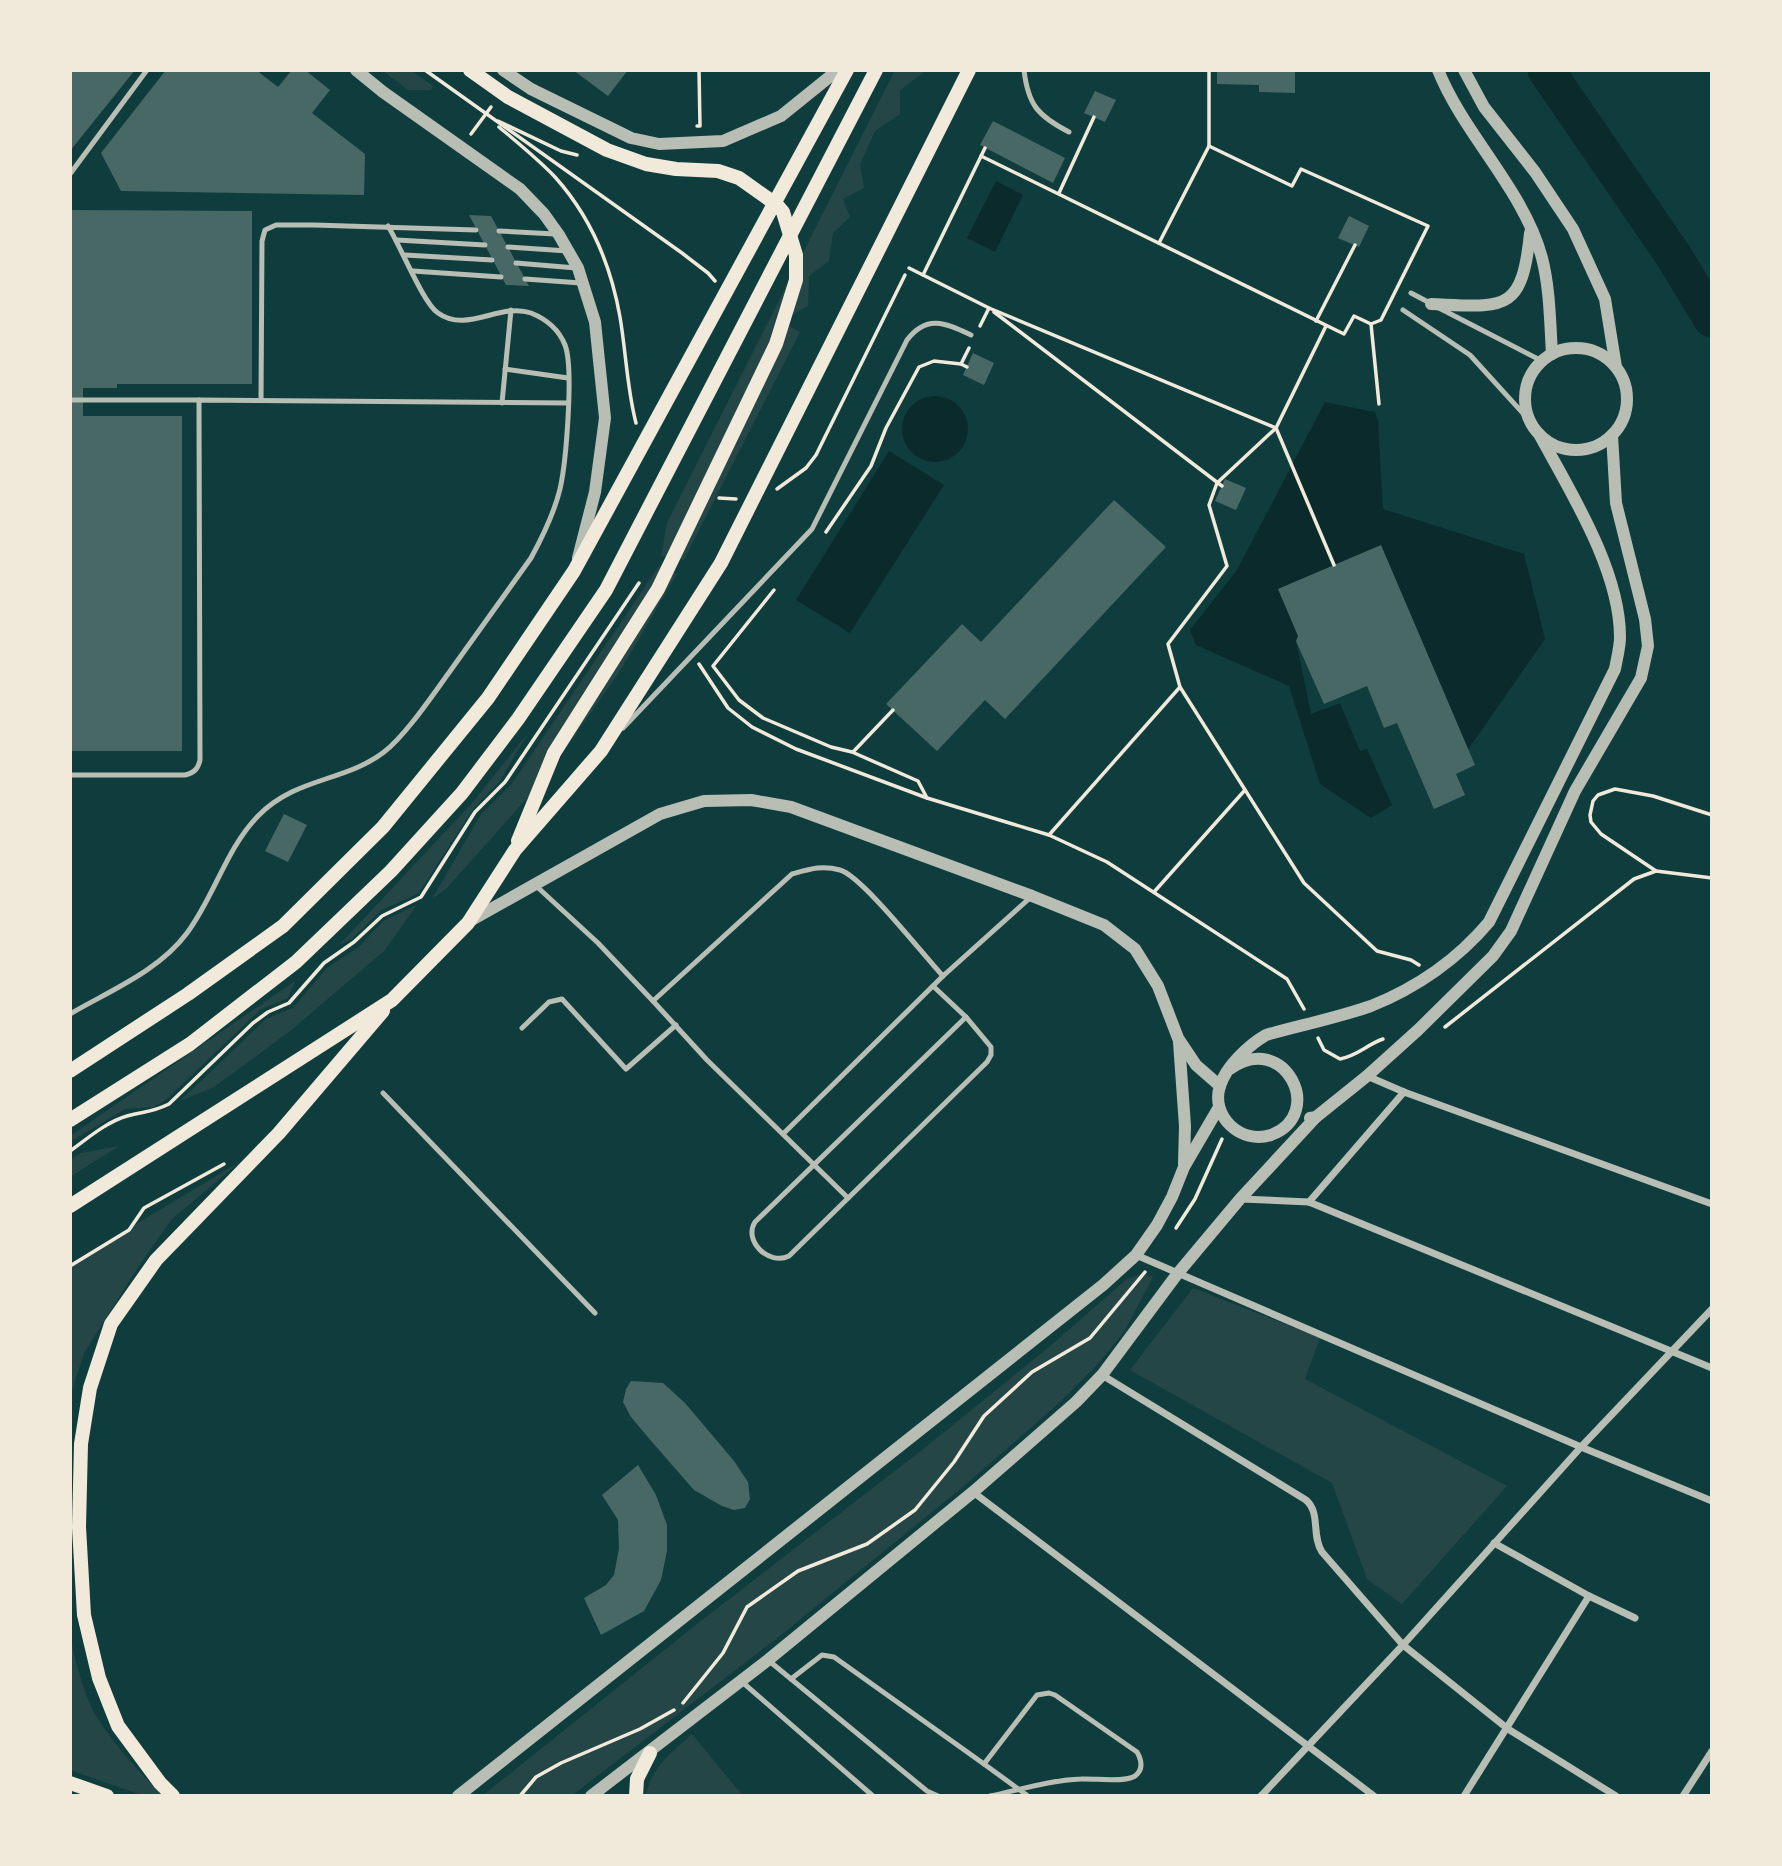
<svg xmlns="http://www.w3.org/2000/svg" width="1782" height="1866" font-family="Jost,sans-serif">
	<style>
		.green { fill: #244646 }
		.water { fill: #0a2a2b }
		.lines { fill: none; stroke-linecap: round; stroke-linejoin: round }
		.river { stroke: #0a2a2b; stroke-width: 37 }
		.building { fill: #486865 }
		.path { stroke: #f1e9da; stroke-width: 3.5 }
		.service { stroke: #b8beb3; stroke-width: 5 }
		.minor { stroke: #b8beb3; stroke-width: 7 }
		.tertiary { stroke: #b8beb3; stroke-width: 12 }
		.secondary { stroke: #f1e9da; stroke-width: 14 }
	</style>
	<rect width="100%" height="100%" fill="#0f3d3e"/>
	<!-- green -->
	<g class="green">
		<path d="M382,70H411L433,86L431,90H408Z"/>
		<path d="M895,70H923V73L900,90V114L875,131L860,164L864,188L843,199L850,217L833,233L829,261L809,276L808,306L781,321L800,332L684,560L661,556L667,523Z"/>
		<path d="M659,566L677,574L620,671L544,779L447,888L432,899L481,814L511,785Z"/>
		<path d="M528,733L500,781L474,808L418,894L381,910L352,939L339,945L473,802Z"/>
		<path d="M417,905L384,951L289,1032L214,1087L180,1101L266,1019L293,1008L327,968L360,946L383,921Z"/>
		<path d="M295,981L288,998L260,1010L167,1099L154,1107L125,1109L70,1142V1136Z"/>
		<path d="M119,1146L70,1177V1160L81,1153Z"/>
		<path d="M241,1161L172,1219L142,1261L84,1353L70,1397V1264Z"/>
		<path d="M1143,1273L1153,1277L1124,1332L1097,1365L1058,1404L964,1486L776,1639L571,1796H482L697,1624L922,1450L1049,1347L1127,1279Z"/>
		<path d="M1193,1288L1320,1338L1305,1379L1507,1486L1402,1604L1367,1579L1332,1483L1130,1370Z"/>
		<path d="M70,1633C73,1655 85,1698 96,1716C114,1745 139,1772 163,1796H144L70,1770Z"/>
		<path d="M692,1734L743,1796H646C650,1768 672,1752 692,1734Z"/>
	</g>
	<!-- water -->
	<g class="water">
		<path d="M996,181L1023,195L995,252L967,238Z"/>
		<circle cx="935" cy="429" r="33"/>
		<path d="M1325,402L1375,412L1378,421L1383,509L1524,554L1545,639L1451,774L1357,555L1278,589L1298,636L1296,641L1311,714L1340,703L1360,751L1367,749L1392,805L1371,818L1320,784L1289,686L1196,645L1190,630L1237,570Z"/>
		<path d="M889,451L944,485L850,633L796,600Z"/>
	</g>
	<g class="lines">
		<!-- river -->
		<path class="river" d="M1546,70L1673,255L1712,319"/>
	</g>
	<!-- building -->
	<g class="building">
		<path d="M70,70H135L70,151Z"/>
		<path d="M166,70H256L278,87L292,70H305L330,90L312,113L365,154L364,195L121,191L101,153Z"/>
		<path d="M573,70H628L608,96Z"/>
		<path d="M1217,70H1295V93L1259,92V85L1217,84Z"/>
		<path d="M1095,91L1116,100L1105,122L1084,113Z"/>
		<path d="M993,121L1065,158L1053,183L980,145Z"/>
		<path d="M70,210L252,211V384H117V388H83V416H182V751H70Z"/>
		<path d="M469,215L491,216L529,286L506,285Z"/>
		<path d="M1349,216L1369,226L1359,247L1338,238Z"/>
		<path d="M973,353L994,363L984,385L963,375Z"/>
		<path d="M1225,479L1246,488L1236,510L1215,501Z"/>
		<path d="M1114,500L1166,547L1005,719L985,700L937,751L886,704L962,624L981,642Z"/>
		<path d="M1381,545L1475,765L1456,774L1465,795L1434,809L1397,723L1384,728L1367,686L1324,704L1296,641L1298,636L1278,589Z"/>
		<path d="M284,814L307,825L288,862L265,851Z"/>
		<path d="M631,1381L663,1383L685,1403L734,1461L748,1482L750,1499L745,1508L734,1510L722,1506L694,1490L652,1442L631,1417L623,1402L626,1389Z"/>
		<path d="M638,1465L656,1495L667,1525V1551L661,1580L644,1611L601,1635L584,1598L606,1585L614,1575L619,1549L618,1520L602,1495Z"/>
	</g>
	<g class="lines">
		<!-- path -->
		<g class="path">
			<path d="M425,70L682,253L708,273L715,281"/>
			<path d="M498,121L561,151L577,155"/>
			<path d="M697,126H700L699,70"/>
			<path d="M499,127C518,143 538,159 555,177C590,216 611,266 620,317C626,352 627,389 636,423"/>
			<path d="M471,134L491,107"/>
			<path d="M981,156L1344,334L1354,316L1371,324L1381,320L1428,226L1301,169L1292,186L1209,146V70"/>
			<path d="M1059,193L1094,117"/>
			<path d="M1159,243L1209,146"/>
			<path d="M909,268L989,308L980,326"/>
			<path d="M923,275L985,148"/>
			<path d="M989,308L1276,428L1334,565"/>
			<path d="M994,312L1222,486"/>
			<path d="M1316,321L1355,245"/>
			<path d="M1371,324L1379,404"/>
			<path d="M961,364L967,367"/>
			<path d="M777,489L806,468L816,455L905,275"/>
			<path d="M719,498L736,499"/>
			<path d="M826,532L871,466L886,428L919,367L934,361L961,364L969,348"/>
			<path d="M774,590L713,666L739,700L763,718L831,747L852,752L918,781L927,798"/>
			<path d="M699,664L728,708L752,727L796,749L927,798L1049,835L1107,862L1287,979L1304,1009"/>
			<path d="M1180,687L1304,883L1377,951L1411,960L1419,965"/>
			<path d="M853,752L893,710"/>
			<path d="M1712,815L1653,796L1615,789L1598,795L1593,801L1590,815L1591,822L1601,834L1656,871L1712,878"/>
			<path d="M1049,835L1180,687L1168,644L1227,566L1209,505L1217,483L1276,428L1326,326"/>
			<path d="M1154,892L1245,790"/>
			<path d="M1445,1027L1634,879L1656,871"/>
			<path d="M1318,1038L1324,1050L1340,1059C1359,1055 1366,1045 1383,1039"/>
			<path d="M70,1151C87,1139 106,1122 127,1116C144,1111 151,1113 169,1104L253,1023L268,1012L289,1003L324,963L354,942L382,916L421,897L475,812L505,782L639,583"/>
			<path d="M1176,1228L1195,1199L1222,1139"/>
			<path d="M70,1266L129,1230L144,1208L224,1164"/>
			<path d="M683,1703L723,1653L747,1607L798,1571L867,1544L915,1510L954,1462L984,1416L1032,1372L1090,1338L1145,1272"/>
			<path d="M520,1796L536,1777L561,1763L640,1729L674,1710"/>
		</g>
		<!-- service -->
		<g class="service">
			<path d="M1024,70C1028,105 1038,116 1069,132"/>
			<path d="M70,174L147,70"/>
			<path d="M499,231L555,234"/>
			<path d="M397,240L485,245"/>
			<path d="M508,247L568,251"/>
			<path d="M405,255L492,260"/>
			<path d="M516,263L576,268"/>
			<path d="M413,271L501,277"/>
			<path d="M525,279L581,283"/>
			<path d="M1411,293L1430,303"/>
			<path d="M1439,308L1542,361"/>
			<path d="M1403,310L1470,355L1530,421"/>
			<path d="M505,369L568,378"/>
			<path d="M70,400H199"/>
			<path d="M261,400L262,241L265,230L276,225H314L476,230"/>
			<path d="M502,403L511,310"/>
			<path d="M623,728L812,529L907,340C927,314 945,323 971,335"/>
			<path d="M70,775H185C194,773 198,769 200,760L199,400L568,403"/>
			<path d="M534,884L598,943L653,1001L792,874C810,869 822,865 840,870C862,876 924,956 943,976"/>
			<path d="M933,986L966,1017"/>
			<path d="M653,1001L707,1060L848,1198"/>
			<path d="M70,1014C109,991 159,971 187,933C214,897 226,849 258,816C296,777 345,782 384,752C405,736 432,696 448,674C476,635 503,597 531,558C543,536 554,514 560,489C566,463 574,368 565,345C559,330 546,319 531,313C500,302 467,334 438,313C423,303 400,245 388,226"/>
			<path d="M966,1017L991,1047V1055L987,1062L789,1256C769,1266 743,1241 755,1222Z"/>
			<path d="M522,1028L549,1002L562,999L626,1069L676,1025"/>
			<path d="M383,1093L595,1313"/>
			<path d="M783,1134L943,976L1031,897"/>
			<path d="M768,1660L927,1791L938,1796"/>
			<path d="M791,1679L822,1655L834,1657L984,1764"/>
			<path d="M741,1681L873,1796"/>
			<path d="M990,1796C1019,1790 1051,1780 1081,1779C1094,1778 1126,1783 1135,1776C1144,1769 1141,1759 1137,1752L1055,1695L1049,1693L1037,1695L984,1764L1028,1796"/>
		</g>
		<!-- minor -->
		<g class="minor">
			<path d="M1367,1076L1404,1092L1712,1204"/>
			<path d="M1241,1199L1309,1202L1712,1368"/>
			<path d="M1309,1202L1404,1092"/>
			<path d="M1136,1255L1581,1447L1712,1501"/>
			<path d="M1102,1375L1306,1500C1321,1513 1311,1535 1322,1552L1403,1645L1508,1729L1616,1796"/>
			<path d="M973,1492L1374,1796"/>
			<path d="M1494,1543L1589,1596L1635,1618"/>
			<path d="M1261,1796L1403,1645L1581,1447L1712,1309"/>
			<path d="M1464,1796L1589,1596"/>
			<path d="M1683,1796L1712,1751"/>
		</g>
		<!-- tertiary -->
		<g class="tertiary">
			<path d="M356,70L383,92L520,189L544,214L559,235L578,268L595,322L605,418L595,492L578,558"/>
			<path d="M503,70L531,89L631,138L659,144L723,141L781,116L838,70"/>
			<path d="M1438,70C1464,135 1524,190 1542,258C1550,289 1550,323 1552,354"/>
			<path d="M1464,70L1484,107L1535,172L1573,229L1605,299L1616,367"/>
			<path d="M1431,304C1504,307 1522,314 1530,233"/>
			<circle cx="1576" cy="399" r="51"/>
			<path d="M468,922L660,814L704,801L751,800L791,807L1032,896L1104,925L1135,949L1158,986L1178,1038L1196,1065L1220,1086"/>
			<path d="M1179,1042L1185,1126L1184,1164"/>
			<path d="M1230,1069C1284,1030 1327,1114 1271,1135C1241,1145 1210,1116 1220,1086C1226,1066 1249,1045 1266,1035C1301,1025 1337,1018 1371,1006C1416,988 1458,959 1489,922L1615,669C1617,658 1620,647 1620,637C1620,570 1570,491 1539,434"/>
			<path d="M1310,1118L1316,1117L1367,1076L1418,1030L1493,956L1511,931L1575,791L1641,678L1648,646L1645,619L1616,503L1612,435"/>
			<path d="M458,1796L1103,1285L1136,1255L1157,1225L1172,1197L1184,1167L1219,1107"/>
			<path d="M591,1796L768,1660L973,1492L1076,1402L1102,1375L1178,1273L1240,1199L1316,1117"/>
		</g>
		<!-- secondary -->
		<g class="secondary">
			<path d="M470,70L508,97L607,150L646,164L676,169L718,171L739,178L777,205L783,212L796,255V280L776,344L658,589L554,753L518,841"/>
			<path d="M70,1071L188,994L283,926L383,827L488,698L574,571L847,70"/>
			<path d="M70,1120L190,1044L296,962L391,871L462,793L518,719L606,590L876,70"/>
			<path d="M70,1206L392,1000L468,923L515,850L601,751L721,563L969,70"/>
			<path d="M70,1783L107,1796"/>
			<path d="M173,1796L160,1783L118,1726L99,1678L84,1615L79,1527L81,1444L90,1388L111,1324L156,1260L279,1133L383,1011"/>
			<path d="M636,1796L637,1779L650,1753"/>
		</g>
	</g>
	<!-- border -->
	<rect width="1782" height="1866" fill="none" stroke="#f1e9da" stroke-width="144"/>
</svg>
